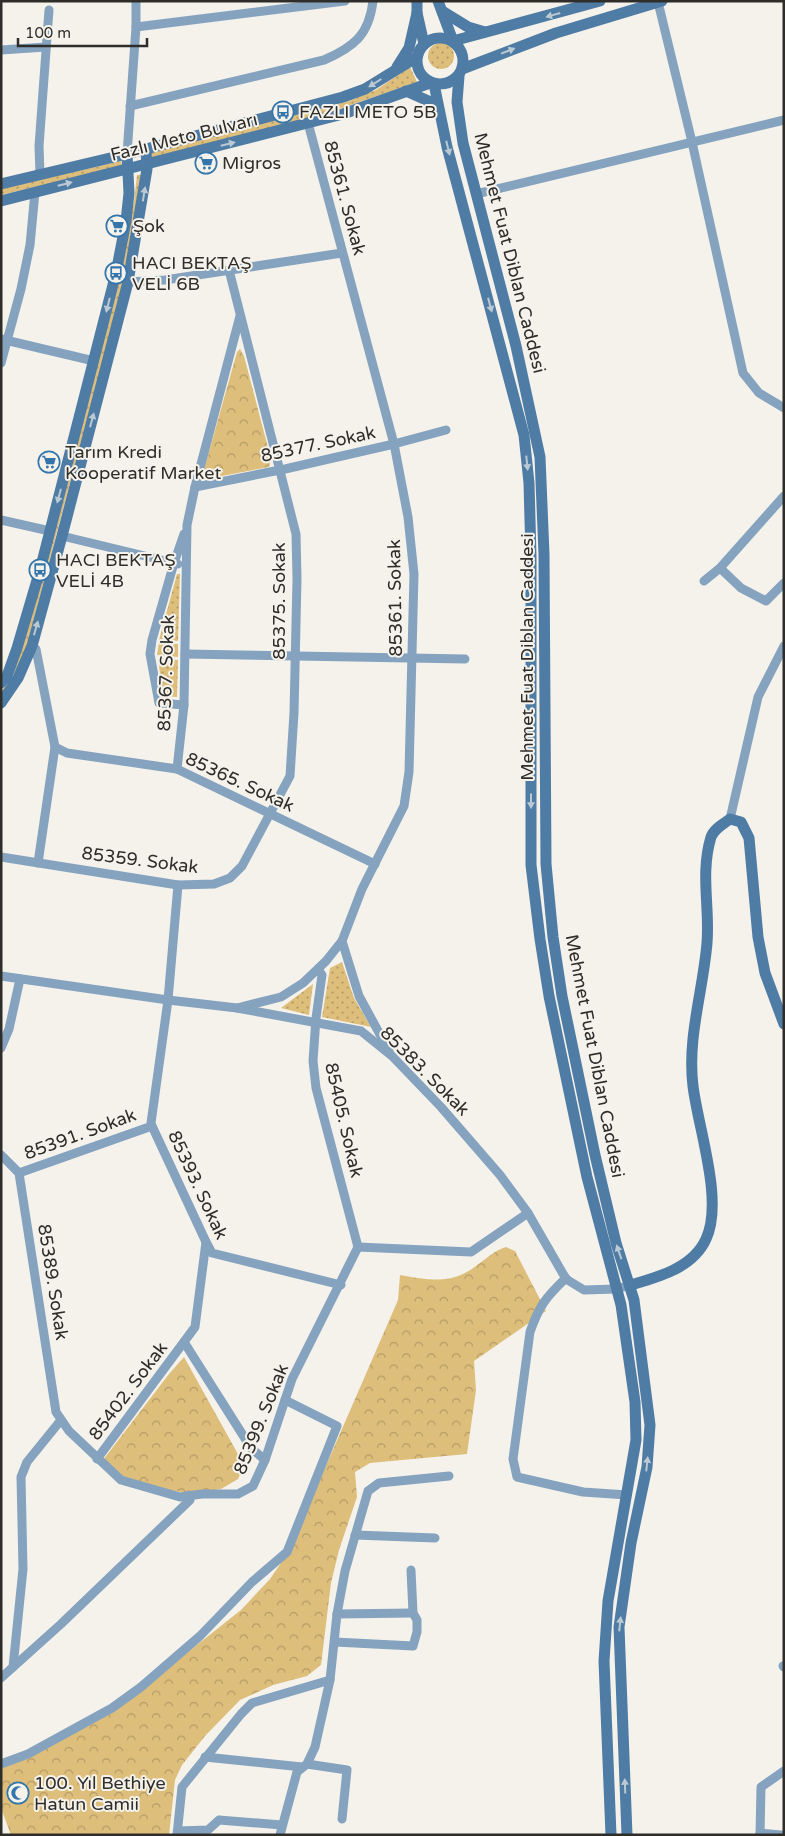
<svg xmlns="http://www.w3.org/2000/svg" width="785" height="1836" font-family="'Varela Round',sans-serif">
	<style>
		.grass { fill: url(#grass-dots) }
		.park { fill: url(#park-crowns) }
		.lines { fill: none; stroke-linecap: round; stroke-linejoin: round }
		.street { stroke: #85a3bf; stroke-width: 9 }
		.secondary { stroke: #4f7ca5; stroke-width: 11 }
		.oneway { fill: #bbc9d2 }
		.labels { text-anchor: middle; stroke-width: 4; stroke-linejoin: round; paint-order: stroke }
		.poi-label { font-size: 18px; fill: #2e2d2a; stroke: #f5f2eb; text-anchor: start }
		.street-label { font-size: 18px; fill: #2e2d2a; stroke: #f5f2eb }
	</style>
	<defs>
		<pattern id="grass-dots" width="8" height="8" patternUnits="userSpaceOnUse" patternTransform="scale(1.25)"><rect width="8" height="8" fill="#debe7b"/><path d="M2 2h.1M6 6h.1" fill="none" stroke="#b49b65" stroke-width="1.8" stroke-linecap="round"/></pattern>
		<pattern id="park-crowns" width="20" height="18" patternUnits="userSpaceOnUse" patternTransform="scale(1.25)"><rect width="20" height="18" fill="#debe7b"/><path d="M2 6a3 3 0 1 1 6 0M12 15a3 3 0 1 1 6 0" fill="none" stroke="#b49b65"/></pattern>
	</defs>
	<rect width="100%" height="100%" fill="#f5f2eb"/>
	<!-- grass -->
	<g class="grass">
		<circle cx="441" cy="56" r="13"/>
		<path d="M410,67L417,82L328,113L152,158L151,153L349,101L376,90Z"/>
		<path d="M121,161L122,166L1,195V189Z"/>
		<path d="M137,175H141L122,288L25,652L1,698V692L13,673L118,287L134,201Z"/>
		<path d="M177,574H180L178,641L159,640Z"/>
		<path d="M158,658L178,660L177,697L163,696Z"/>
		<path d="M342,962L354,998L371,1027L322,1017L330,968Z"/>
		<path d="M313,984L309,1015L281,1008Z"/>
	</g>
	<!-- park -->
	<g class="park">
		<path d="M240,349L244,356L271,459L269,467L201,480L237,352Z"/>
		<path d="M159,642L178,644V657L157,655Z"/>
		<path d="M506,1247L515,1251L546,1311L474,1361L476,1390L467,1454L370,1463L355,1472L357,1497L339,1550L331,1583L321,1665L307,1676L273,1685L240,1700L205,1736L182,1765L175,1780L169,1835H11L1,1808V1767L120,1706L241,1610L270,1579L289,1551L398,1300L400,1275C429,1280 451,1285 476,1266C486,1259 495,1250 506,1247Z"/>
		<path d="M184,1357L244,1465L238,1479L221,1489L190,1494L154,1487L121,1477L103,1460L169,1374Z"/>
	</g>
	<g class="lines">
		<!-- street -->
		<g class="street">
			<path d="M658,2L692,142L743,373L759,393L784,408"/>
			<path d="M136,27L345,1"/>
			<path d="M1,50L46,47"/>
			<path d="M130,106L324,60C354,47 369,35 373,1"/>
			<path d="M127,154L136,27V1"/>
			<path d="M40,174L39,146L49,10"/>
			<path d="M476,194L784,120"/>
			<path d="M128,282L165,280L342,253"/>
			<path d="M1,339L94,361"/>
			<path d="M1,363L21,289L30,245L35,192"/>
			<path d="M195,487L285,469L394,444L446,430"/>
			<path d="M1,520L50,531"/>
			<path d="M62,536L178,564"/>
			<path d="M720,568L741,588L766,601L784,583"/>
			<path d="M704,581L720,568L784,496"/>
			<path d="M32,646L36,649L55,747L38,863"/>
			<path d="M185,654L465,659"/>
			<path d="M184,705L159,703L150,654L152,640L174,563L184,534"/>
			<path d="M55,747L67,753L177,769L375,864"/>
			<path d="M177,769L184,705L187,525L195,487L240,316"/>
			<path d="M730,819L758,697L784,646"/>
			<path d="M1,857L178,885L214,884L230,878L242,866L290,776L294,713L297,579L296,534L229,270"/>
			<path d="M178,885L168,1000L151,1123L152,1126L206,1242L212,1253L341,1285"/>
			<path d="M342,941L359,996L389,1051"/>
			<path d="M318,969L322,975L316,1018L313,1061L316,1088L358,1247"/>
			<path d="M1,976L168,1000L237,1008L361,1031L392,1056L441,1107L500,1175L528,1213L566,1279L584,1290L616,1289L631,1285"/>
			<path d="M237,1008L281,997L303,983L326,961L342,941L362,889L404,806L409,772L414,574L408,517L394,444L308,123"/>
			<path d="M1,1048L9,1029L20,979"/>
			<path d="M1,1155L19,1173L56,1412L69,1431L121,1480L180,1497L202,1494H238L253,1486L265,1460L292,1379L358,1247"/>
			<path d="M19,1173L152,1126"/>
			<path d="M358,1247L471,1252L528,1213"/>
			<path d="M566,1278C546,1297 539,1306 530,1332L513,1459L517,1477L583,1492L627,1495"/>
			<path d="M184,1342L251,1448L265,1460"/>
			<path d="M97,1459L195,1327L206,1242"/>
			<path d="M355,1535L435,1538"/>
			<path d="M337,1614L413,1613"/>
			<path d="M335,1642L413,1646L417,1632V1620L413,1613L411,1570"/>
			<path d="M783,1666L784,1667"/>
			<path d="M13,1667L23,1569L21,1477L27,1462L61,1420"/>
			<path d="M1,1678L61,1624L190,1500L189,1495"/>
			<path d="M205,1757L302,1767"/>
			<path d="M1,1764L28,1754L112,1708L141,1687L200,1636L252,1582L287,1552L337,1426L285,1400"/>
			<path d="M307,1764L347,1770L342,1819"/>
			<path d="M178,1831L208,1830L219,1820L282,1825"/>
			<path d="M760,1833L781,1835"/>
			<path d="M177,1835L182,1787L241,1714L252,1703L330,1680L337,1614L345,1571L368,1491L379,1483L449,1476"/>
			<path d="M280,1835L297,1772L307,1764L315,1747L330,1680"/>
			<path d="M760,1835L761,1787L784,1771"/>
		</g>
		<!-- secondary -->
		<g class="secondary">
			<path d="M417,1V13L424,44"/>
			<path d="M438,1L453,41"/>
			<path d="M442,11L468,27L485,32"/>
			<circle cx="440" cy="61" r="23"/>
			<path d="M453,41L600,1"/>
			<path d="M397,67L409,48L417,13"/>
			<path d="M462,69L556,33L662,1"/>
			<path d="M459,76L457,102L463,143L516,346L540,457L544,554L546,864L553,937L562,996L595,1155L616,1243L634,1300L650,1425L647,1467L631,1543L619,1627L627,1835"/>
			<path d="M434,84L447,147L524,435L529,483L531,557V865L540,939L549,996L587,1177L621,1305L635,1402L636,1440L608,1601L604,1661L611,1835"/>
			<path d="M406,91L433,103L439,113"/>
			<path d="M1,184L127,154L343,97L365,89L417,57"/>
			<path d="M1,201L343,114L430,83"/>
			<path d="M1,683L7,676L17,648L40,570L116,273L126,221L129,193L127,154"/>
			<path d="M1,703L18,678L32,646L62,536L128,282L147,169L146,149"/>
			<path d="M631,1285C658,1277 693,1268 706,1239C724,1201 698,1128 693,1086C687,1038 703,991 707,943C710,907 700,874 711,837C714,829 723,824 730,819L741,822L749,838L758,937L765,973L784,1024"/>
		</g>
	</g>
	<!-- one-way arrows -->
	<defs><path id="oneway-solid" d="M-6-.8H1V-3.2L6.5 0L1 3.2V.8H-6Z" transform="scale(1.25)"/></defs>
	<g class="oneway">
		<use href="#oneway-solid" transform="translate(553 15) rotate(164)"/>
		<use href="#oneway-solid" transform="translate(508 51) rotate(-21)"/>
		<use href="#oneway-solid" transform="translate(375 83) rotate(148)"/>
		<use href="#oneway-solid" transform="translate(228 144) rotate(-14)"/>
		<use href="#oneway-solid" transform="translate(448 148) rotate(76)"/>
		<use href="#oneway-solid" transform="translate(65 184) rotate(-14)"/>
		<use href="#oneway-solid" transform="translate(144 194) rotate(-81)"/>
		<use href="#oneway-solid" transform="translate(108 305) rotate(104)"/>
		<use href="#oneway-solid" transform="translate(490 305) rotate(75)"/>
		<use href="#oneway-solid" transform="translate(92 420) rotate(-75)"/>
		<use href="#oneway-solid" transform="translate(527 463) rotate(84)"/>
		<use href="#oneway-solid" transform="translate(59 496) rotate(105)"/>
		<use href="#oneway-solid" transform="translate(36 628) rotate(-74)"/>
		<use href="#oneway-solid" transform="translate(531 801) rotate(90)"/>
		<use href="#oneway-solid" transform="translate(619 1252) rotate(-109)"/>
		<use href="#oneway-solid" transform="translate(647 1464) rotate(-84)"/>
		<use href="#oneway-solid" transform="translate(620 1624) rotate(-84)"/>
		<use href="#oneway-solid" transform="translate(625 1786) rotate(-92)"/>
	</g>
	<!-- icons -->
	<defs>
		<g id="bus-ring" transform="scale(1.125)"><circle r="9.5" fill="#f5f2eb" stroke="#3475ab" stroke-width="1.5"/><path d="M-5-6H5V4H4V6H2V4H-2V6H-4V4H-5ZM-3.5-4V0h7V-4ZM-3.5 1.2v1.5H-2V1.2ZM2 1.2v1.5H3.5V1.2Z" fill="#3475ab"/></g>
		<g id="supermarket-ring" transform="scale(1.125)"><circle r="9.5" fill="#f5f2eb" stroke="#3475ab" stroke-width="1.5"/><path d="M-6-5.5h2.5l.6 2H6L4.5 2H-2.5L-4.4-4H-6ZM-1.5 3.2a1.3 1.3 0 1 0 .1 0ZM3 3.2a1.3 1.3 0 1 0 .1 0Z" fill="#3475ab"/></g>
		<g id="mosque-ring" transform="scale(1.125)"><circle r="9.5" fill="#f5f2eb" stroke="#3475ab" stroke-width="1.5"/><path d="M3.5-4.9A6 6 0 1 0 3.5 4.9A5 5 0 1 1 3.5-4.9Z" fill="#3475ab"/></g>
	</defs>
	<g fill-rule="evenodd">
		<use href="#bus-ring" x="283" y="112"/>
		<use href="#supermarket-ring" x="206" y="163"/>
		<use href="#supermarket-ring" x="117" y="226"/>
		<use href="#bus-ring" x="116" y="273"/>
		<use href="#supermarket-ring" x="49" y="462"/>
		<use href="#bus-ring" x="40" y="570"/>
		<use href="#mosque-ring" x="18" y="1793"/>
	</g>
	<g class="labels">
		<!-- poi labels -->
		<g class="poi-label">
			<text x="299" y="118">FAZLI METO 5B</text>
			<text x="222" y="169">Migros</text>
			<text x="133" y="232">Şok</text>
			<text x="132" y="269">HACI BEKTAŞ<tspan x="132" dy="21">VELİ 6B</tspan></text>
			<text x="65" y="458">Tarım Kredi<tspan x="65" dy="21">Kooperatif Market</tspan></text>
			<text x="56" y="566">HACI BEKTAŞ<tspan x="56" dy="21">VELİ 4B</tspan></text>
			<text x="34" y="1789">100. Yıl Bethiye<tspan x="34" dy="21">Hatun Camii</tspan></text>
		</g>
		<!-- street labels -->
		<g class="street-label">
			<text transform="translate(184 137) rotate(-14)" y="6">Fazlı Meto Bulvarı</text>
			<text transform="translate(345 198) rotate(75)" y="6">85361. Sokak</text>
			<text transform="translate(510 253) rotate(76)" y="6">Mehmet Fuat Diblan Caddesi</text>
			<text transform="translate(318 444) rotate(-12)" y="6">85377. Sokak</text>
			<text transform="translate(395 598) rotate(-91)" y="6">85361. Sokak</text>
			<text transform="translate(279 601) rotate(-90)" y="6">85375. Sokak</text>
			<text transform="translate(527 657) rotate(-90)" y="6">Mehmet Fuat Diblan Caddesi</text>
			<text transform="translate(166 673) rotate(-88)" y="6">85367. Sokak</text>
			<text transform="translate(240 782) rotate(25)" y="6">85365. Sokak</text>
			<text transform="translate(140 860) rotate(7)" y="6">85359. Sokak</text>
			<text transform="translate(595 1056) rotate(79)" y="6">Mehmet Fuat Diblan Caddesi</text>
			<text transform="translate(425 1071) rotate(45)" y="6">85383. Sokak</text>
			<text transform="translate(344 1120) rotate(77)" y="6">85405. Sokak</text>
			<text transform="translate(80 1134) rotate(-20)" y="6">85391. Sokak</text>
			<text transform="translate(198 1185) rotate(65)" y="6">85393. Sokak</text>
			<text transform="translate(53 1282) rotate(81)" y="6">85389. Sokak</text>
			<text transform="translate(128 1391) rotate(-53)" y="6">85402. Sokak</text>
			<text transform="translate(261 1419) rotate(-68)" y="6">85399. Sokak</text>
		</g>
	</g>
	<!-- border -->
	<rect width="785" height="1836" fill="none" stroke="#2e2d2a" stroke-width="5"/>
	<!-- scale -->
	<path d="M18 38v8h129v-8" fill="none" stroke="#2e2d2a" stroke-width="2.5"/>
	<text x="25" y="38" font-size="15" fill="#2e2d2a" stroke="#f5f2eb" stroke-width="4" paint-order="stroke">100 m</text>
</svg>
